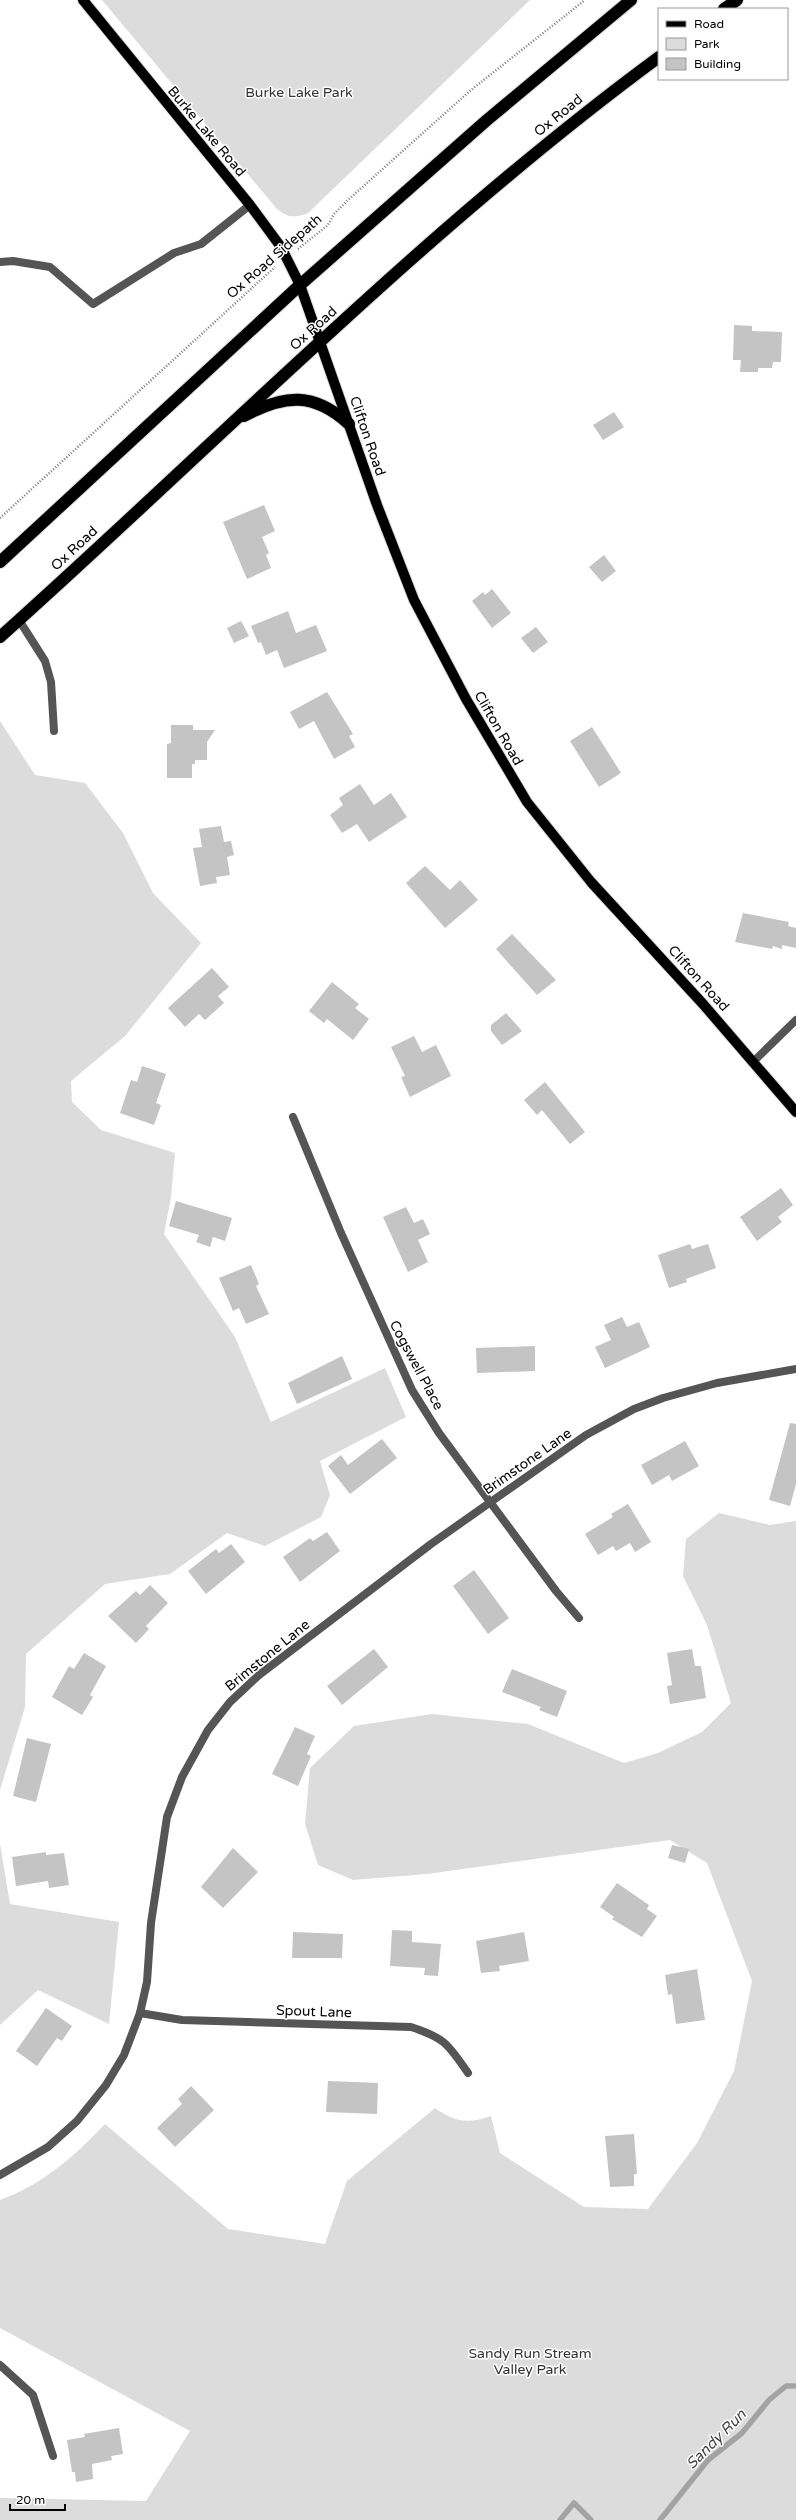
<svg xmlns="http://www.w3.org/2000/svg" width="796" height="2520" font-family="'Varela Round',sans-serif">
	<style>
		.green { fill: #dcdcdc }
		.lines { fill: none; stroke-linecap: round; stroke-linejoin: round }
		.stream { stroke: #a3a3a3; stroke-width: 5.5 }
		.building { fill: #c4c4c4 }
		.primary-casing { stroke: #dbdbdb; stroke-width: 12 }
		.highway-casing { stroke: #dbdbdb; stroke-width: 14 }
		.path { stroke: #777; stroke-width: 2.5; stroke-dasharray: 1 2; stroke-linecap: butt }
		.lane { stroke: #555; stroke-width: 8 }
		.street { stroke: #555; stroke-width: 8 }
		.primary { stroke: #000; stroke-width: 10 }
		.highway { stroke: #000; stroke-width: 12 }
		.labels { text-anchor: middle; stroke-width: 3; stroke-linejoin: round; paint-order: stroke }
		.park-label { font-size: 14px; fill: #333; stroke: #fff }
		.street-label { font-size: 14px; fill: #000; stroke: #fff }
		.water-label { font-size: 15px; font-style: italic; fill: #444; stroke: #fff }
	</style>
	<rect width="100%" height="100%" fill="#fff"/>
	<!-- green -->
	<g class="green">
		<path d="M102,0H530L308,213C295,218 288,218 277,209Z"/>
		<path d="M0,721L35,775L85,783L123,833L153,893L201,943L125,1036L71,1081L72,1102L101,1130L175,1153L171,1197L164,1234L235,1337L271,1422L385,1368L406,1417L320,1461L330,1495L321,1517L265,1546L227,1533L170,1574L105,1584L26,1654L25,1707L0,1790Z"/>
		<path d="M719,1513L770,1525L796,1521V2520H0V2498L146,2501L190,2431L0,2328V2200C42,2185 76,2155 105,2124L228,2229L325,2244L347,2181L435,2108C454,2122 469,2124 491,2116L500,2153L584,2207L648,2209L697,2143L734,2071L752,1981L707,1863L670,1840L427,1874L353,1880L318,1865L305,1824L310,1768L354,1726L432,1714L528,1724L624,1763L658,1753L702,1732L731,1703L707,1625L683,1576L686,1539Z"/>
		<path d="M0,1844L10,1904L119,1922L109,2024L38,1990L0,2025Z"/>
	</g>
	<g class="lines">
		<!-- stream -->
		<g class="stream">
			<path d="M560,2520L574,2503L591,2520"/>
			<path d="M660,2520L708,2460L742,2433L769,2400L786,2386H796"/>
		</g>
	</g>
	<!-- building -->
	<g class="building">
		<path d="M734,325L752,326V331L782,332L781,362H773L772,368H758V372H740L741,360H733Z"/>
		<path d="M614,412L624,427L603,440L593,425Z"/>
		<path d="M264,505L275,531L262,537L269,553L266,555L271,568L247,579L223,522Z"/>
		<path d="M604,555L616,571L602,582L589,567Z"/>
		<path d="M492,589L511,613L492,628L472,601L483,592L485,595Z"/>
		<path d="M288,611L296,633L316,625L327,651L284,668L277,650L266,655L261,642L258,643L251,626Z"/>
		<path d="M241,621L249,636L234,643L227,628Z"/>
		<path d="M536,627L548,642L533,653L521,638Z"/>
		<path d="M327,692L353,734L349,736L355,747L334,759L314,721L299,729L290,712Z"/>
		<path d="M171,725H193V730H215L207,742V760H195V764H192V778H167V744L171,743Z"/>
		<path d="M592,727L621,773L599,787L570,741Z"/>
		<path d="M360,784L374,805L391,793L407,817L369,842L357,824L342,833L330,815L343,805L339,798Z"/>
		<path d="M221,826L224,842L231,841L234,855L227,857L230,875L216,877L217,883L200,886L193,848L202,847L199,829Z"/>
		<path d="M425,866L450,890L460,880L478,900L445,928L406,883Z"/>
		<path d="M743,913L789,922L788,926L796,928V948L782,945V949L773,946L772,949L735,942Z"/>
		<path d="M512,934L556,980L537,995L496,949Z"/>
		<path d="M212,968L229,987L218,996L224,1003L205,1020L199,1014L185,1027L168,1008Z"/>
		<path d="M332,982L359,1004L355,1008L369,1019L353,1040L327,1019L324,1023L309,1011Z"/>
		<path d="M506,1013L522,1031L502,1045L491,1031V1025Z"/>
		<path d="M414,1036L422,1052L436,1045L451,1076L410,1097L401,1077L405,1076L391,1047Z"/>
		<path d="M142,1066L166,1074L156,1103L161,1105L154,1125L120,1113L131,1080L137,1082Z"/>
		<path d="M545,1082L585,1132L570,1144L542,1110L537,1115L524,1100Z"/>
		<path d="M781,1188L793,1205L778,1217L782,1222L757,1241L740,1217Z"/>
		<path d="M176,1201L232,1218L225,1241L213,1237L210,1247L196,1242L199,1235L169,1226Z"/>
		<path d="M406,1207L414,1223L423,1219L430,1234L418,1240L428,1262L408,1272L383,1217Z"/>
		<path d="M690,1244L692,1249L708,1244L716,1268L686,1279L687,1282L669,1288L658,1255Z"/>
		<path d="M251,1265L259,1284L256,1286L269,1314L246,1324L239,1308L233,1311L219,1278Z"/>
		<path d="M622,1317L627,1327L639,1322L650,1347L605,1368L595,1347L611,1340L604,1325Z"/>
		<path d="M535,1346V1371L477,1373L476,1348Z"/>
		<path d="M342,1356L352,1379L297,1404L288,1383Z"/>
		<path d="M790,1423L796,1424V1484L790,1506L769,1500Z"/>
		<path d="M382,1439L397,1458L350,1494L328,1466L341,1455L348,1465Z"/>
		<path d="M685,1441L699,1466L672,1481L669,1475L652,1485L641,1465Z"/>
		<path d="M628,1504L651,1542L635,1552L630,1543L616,1551L613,1546L598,1555L585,1534L613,1517L611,1514Z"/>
		<path d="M327,1532L340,1551L300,1582L283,1557L310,1538L313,1541Z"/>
		<path d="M231,1544L245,1562L206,1594L188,1571L216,1549L219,1553Z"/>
		<path d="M474,1570L509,1618L488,1634L453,1586Z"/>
		<path d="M150,1585L168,1603L146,1626L149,1629L136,1643L108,1616L136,1591L140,1595Z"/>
		<path d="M374,1649L388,1667L342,1705L327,1686Z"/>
		<path d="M692,1649L695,1666H701L706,1698L670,1704L667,1686L672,1685L667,1653Z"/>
		<path d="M84,1653L106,1666L90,1695L93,1697L82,1715L52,1697L69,1666L74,1669Z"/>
		<path d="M512,1669L567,1691L557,1717L539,1710L541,1707L502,1692Z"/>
		<path d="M295,1727L315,1736L307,1754L311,1756L298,1786L272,1774Z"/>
		<path d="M27,1738L51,1744L36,1802L13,1796Z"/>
		<path d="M672,1845L689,1849L685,1863L668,1858Z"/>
		<path d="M233,1848L258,1872L223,1908L201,1887Z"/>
		<path d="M46,1852V1855L64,1853L69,1885L49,1888L48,1881L16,1886L12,1857Z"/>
		<path d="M617,1883L649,1905L647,1909L657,1916L642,1937L612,1919L614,1917L600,1907Z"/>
		<path d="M392,1930L412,1931V1942L441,1944L438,1976L424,1975L425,1968L390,1966Z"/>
		<path d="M293,1932L343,1934L342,1958H292Z"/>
		<path d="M524,1932L529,1961L499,1966L500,1971L481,1973L476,1941Z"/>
		<path d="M697,1969L705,2020L676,2024L672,1994L668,1995L665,1975Z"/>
		<path d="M46,2008L72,2026L62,2041L57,2038L37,2066L16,2051Z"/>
		<path d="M328,2081L378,2083L377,2114L326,2112Z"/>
		<path d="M191,2086L214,2110L175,2147L157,2128L182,2104L178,2099Z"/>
		<path d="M634,2134L637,2174H634V2186L610,2187L605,2136Z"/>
		<path d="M119,2428L123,2454L111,2456L112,2460L92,2464L93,2479L76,2482L75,2472H72L67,2440L85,2437L84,2434Z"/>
	</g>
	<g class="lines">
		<!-- primary casing -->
		<g class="primary-casing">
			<path id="primary" d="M83,0L250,205L281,247L300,285L377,505L414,600L466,699L527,802L591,882L703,1004L796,1112"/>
		</g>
		<!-- highway casing -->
		<g class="highway-casing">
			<g id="highway">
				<path d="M724,9L737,0"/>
				<path d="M244,416C285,394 314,392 349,424"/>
				<path d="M0,562L300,285L487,120L631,0"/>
				<path d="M0,637C218,442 423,231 659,57"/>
			</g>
		</g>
		<!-- path -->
		<g class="path">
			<path d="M298,249L328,225L334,214L348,200L471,90L585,0"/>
			<path d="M0,518L275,267"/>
		</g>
		<!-- lane -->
		<g class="lane">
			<path d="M0,262L13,261L50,267L93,304L174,253L201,244L250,205"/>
			<path d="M0,2365L33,2395L53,2456"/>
		</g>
		<!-- street -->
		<g class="street">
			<path d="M19,620L45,661L51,682L54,731"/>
			<path d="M753,1062L796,1020"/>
			<path d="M293,1117L341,1233L412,1390L439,1433L556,1591L579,1618"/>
			<path d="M140,2013L182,2020L411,2027C445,2038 448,2044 468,2073"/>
			<path d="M0,2175L48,2147L77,2121L106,2085L124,2055L140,2013L147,1982L151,1923L167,1817L182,1777L208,1730L230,1702L259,1675L431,1544L586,1435L634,1409L663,1398L717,1383L796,1369"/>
		</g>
		<!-- primary -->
		<use href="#primary" class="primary"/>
		<!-- highway -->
		<use href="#highway" class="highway"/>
	</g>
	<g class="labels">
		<!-- park labels -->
		<g class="park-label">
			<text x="299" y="97">Burke Lake Park</text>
			<text x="530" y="2358">Sandy Run Stream<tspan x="530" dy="16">Valley Park</tspan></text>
		</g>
		<!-- street labels -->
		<g class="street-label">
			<text transform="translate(558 115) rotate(-39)" y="5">Ox Road</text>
			<text transform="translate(207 131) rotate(50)" y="5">Burke Lake Road</text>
			<text transform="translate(274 256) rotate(-41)" y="5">Ox Road Sidepath</text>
			<text transform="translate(313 328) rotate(-42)" y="5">Ox Road</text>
			<text transform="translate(368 436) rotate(71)" y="5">Clifton Road</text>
			<text transform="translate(74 548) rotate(-43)" y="5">Ox Road</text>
			<text transform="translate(499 728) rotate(60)" y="5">Clifton Road</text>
			<text transform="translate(699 978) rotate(48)" y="5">Clifton Road</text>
			<text transform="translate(417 1365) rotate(62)" y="5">Cogswell Place</text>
			<text transform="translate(527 1461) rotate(-35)" y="5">Brimstone Lane</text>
			<text transform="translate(267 1655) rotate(-39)" y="5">Brimstone Lane</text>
			<text transform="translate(314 2011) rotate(2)" y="5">Spout Lane</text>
		</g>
		<!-- water labels -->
		<g class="water-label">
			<text transform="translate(716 2439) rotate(-45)" y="5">Sandy Run</text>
		</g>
	</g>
	<!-- legend -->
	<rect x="658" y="8" width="130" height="72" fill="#ffffff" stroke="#999999"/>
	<rect x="666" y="21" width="20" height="6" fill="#000000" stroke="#999999"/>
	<text x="694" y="28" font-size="12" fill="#000000">Road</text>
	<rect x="666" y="38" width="20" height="12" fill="#dcdcdc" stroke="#999999"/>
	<text x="694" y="48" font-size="12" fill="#000000">Park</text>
	<rect x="666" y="58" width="20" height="12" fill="#c4c4c4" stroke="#999999"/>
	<text x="694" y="68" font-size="12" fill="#000000">Building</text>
	<!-- scale -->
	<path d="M10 2504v6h55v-6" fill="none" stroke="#000000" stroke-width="2"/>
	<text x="16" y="2504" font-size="12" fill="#000000" stroke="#ffffff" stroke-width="3" paint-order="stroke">20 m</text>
</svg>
